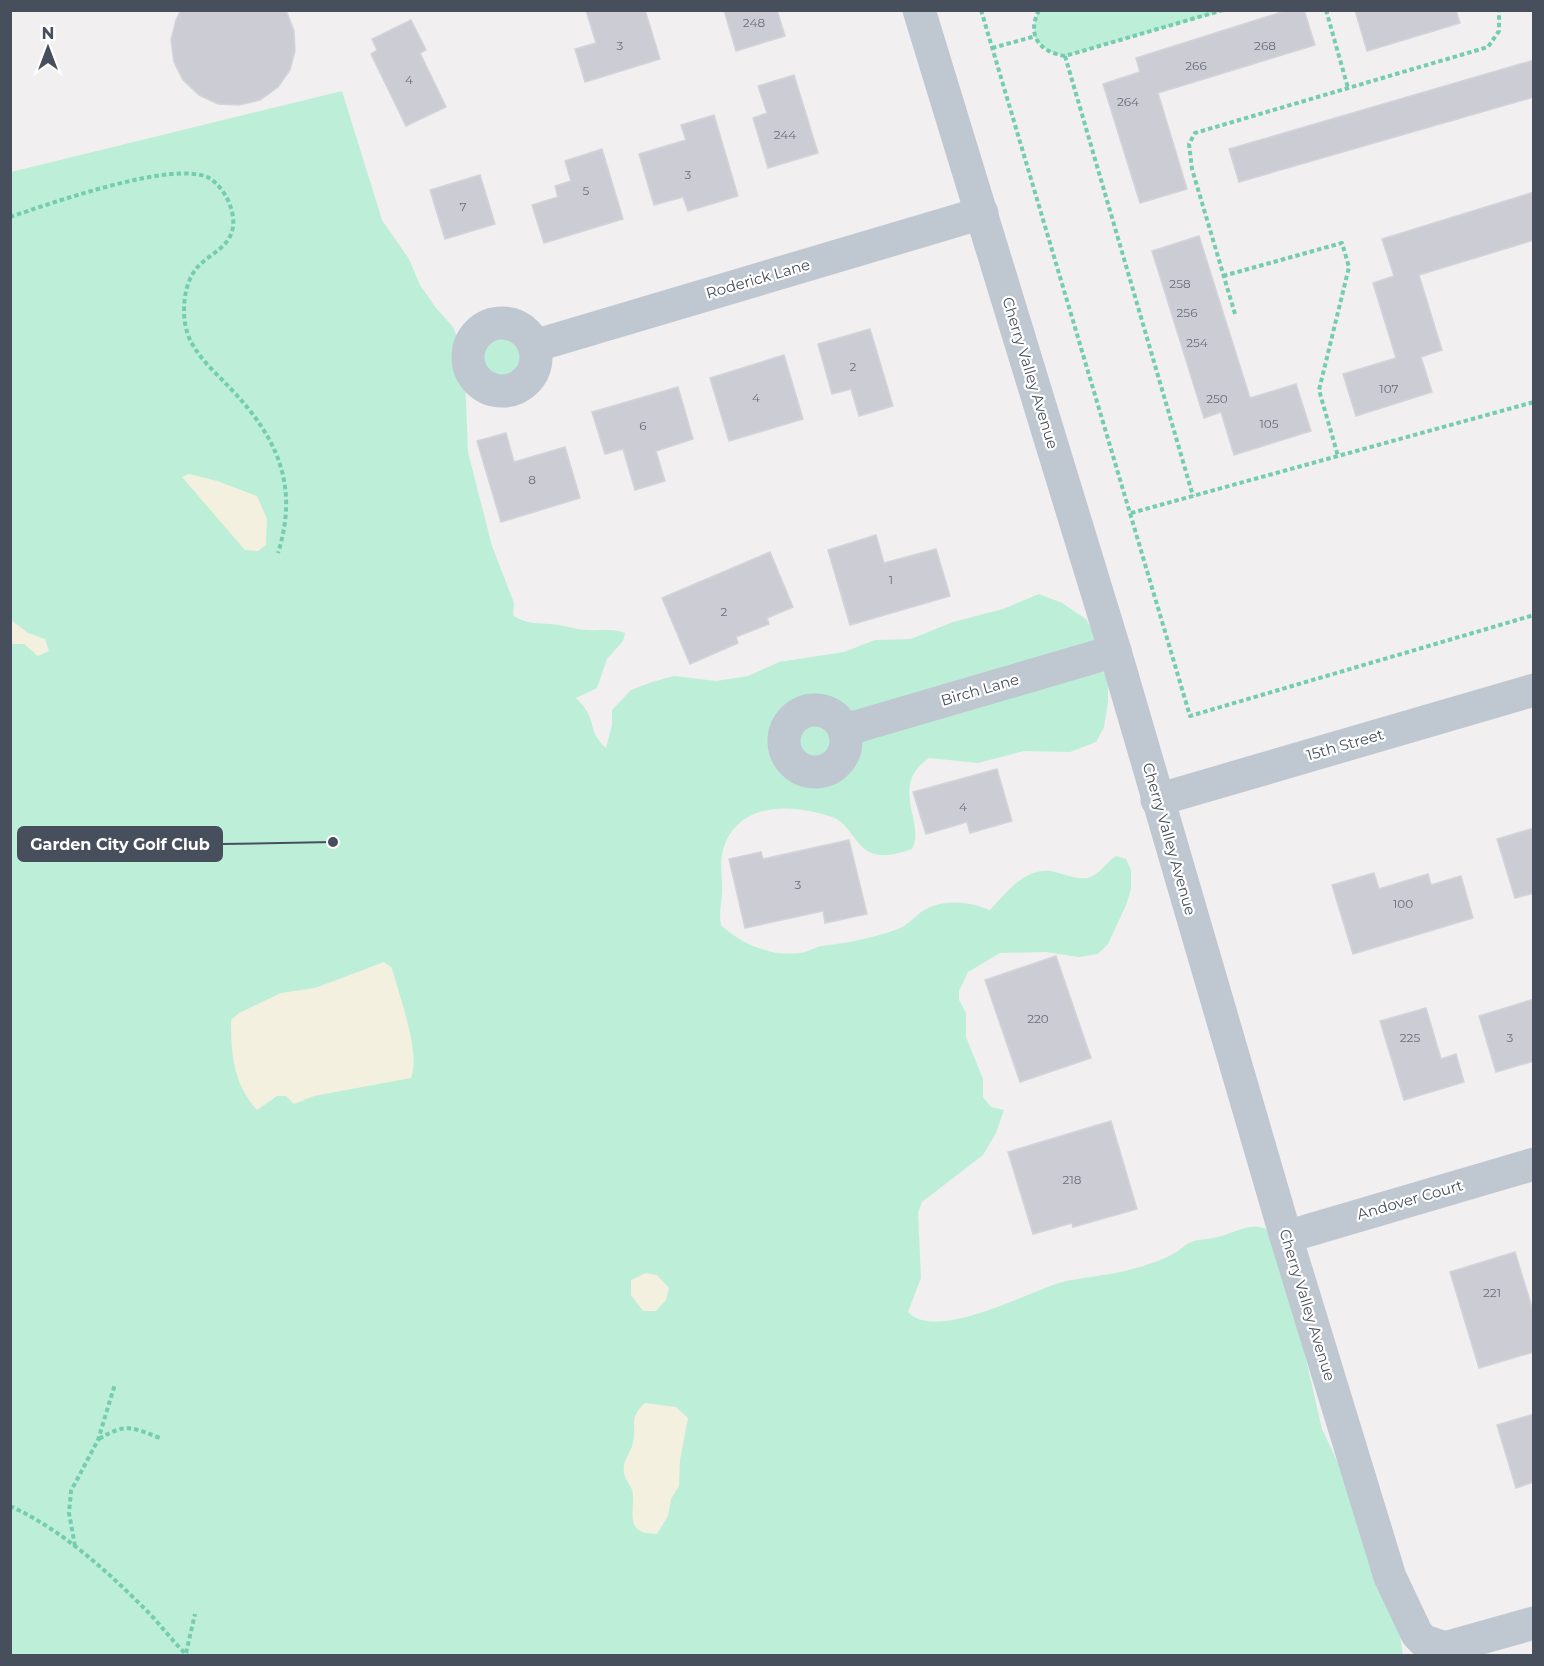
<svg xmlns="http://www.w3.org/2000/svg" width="1544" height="1666" font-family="Montserrat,sans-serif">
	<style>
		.green { fill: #bdefd8 }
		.sand { fill: #f3f0e0 }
		.building { fill: #cccdd4; stroke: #d3d4da; stroke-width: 1.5 }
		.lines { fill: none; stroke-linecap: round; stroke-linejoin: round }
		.path { stroke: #75cdaf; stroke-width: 4; stroke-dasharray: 4.5 3; stroke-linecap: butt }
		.minor { stroke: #bfc7d1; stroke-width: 33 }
		.labels { text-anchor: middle; stroke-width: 4.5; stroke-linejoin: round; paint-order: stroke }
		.number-label { font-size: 12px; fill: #686e7a }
		.street-label { font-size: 15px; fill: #474f5c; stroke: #fff }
		.leader { fill: none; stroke: #474f5c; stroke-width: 2 }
		.callout-dot { fill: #474f5c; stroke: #fff; stroke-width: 2 }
		.callout { fill: #474f5c; stroke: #474f5c; stroke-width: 2 }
		.callout-label { font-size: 16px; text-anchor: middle; font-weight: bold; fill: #fff }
	</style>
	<rect width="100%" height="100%" fill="#f1efef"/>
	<!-- green -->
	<g class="green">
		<path d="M1039,11V10L1223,11L1065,56C1040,52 1026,36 1039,11Z"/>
		<path d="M342,91L382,220L409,259L420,285L436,308L453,327L461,346L465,376L468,452L492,546L514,603L513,615C528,626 541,622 558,625C568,626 577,630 587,630C600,631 612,628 625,633L623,641L607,659L597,688L576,698C598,718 586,730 606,748L612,725V710L631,690L652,682L674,676L716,681L748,676L779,662L844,652L875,640L911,639L953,622L1003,609L1039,594L1062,603L1086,619L1095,635L1097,664L1108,679V702L1104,727L1096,742L1070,752L1024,751L978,763L929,758C888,786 926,822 912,849C900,853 884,858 872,853C855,847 850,823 832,817C795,804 742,801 725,844C718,860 723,877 722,894C721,905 719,915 721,925C740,944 773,957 800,953C808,952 815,947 822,946C848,943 873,938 898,929C909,925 917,913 928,908C948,899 970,902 990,910C1006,893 1024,868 1051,871C1062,873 1075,880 1087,878C1100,875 1105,863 1116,856L1126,859L1131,870V889L1126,905L1108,944L1098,954L1079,957L1046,952L1000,953L968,972L959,991V1000L966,1013V1037L983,1079V1097L991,1107L1004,1110L996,1133L983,1155L922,1202L918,1213L921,1278L908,1312C936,1342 1026,1293 1059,1283C1084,1276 1111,1276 1136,1268C1150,1264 1166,1259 1178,1251C1182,1248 1185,1245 1189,1243C1199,1238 1210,1240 1221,1236C1243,1229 1255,1220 1277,1234L1322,1429L1347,1482L1399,1628L1403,1655H11V172Z"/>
		<circle cx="503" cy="356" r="29"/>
	</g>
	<!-- sand -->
	<g class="sand">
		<path d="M189,474L217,481L257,496L267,519L266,545L258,551L245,550L182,477Z"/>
		<path d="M11,620L28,633L45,639L49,651L38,656L24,644H11Z"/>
		<path d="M384,962L392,968C399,996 421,1052 411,1078L314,1096L294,1104L286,1096H277L257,1110C233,1083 231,1054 231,1020L239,1013L281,993L315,988Z"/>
		<path d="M646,1273L657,1275L669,1288L666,1300L656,1311H643L631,1295V1280Z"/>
		<path d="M645,1403L676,1407L688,1418L680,1460L679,1486L671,1499L668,1516L657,1534C625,1534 634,1515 633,1495C633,1486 625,1481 624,1473C622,1459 632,1452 633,1442C637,1423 628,1419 645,1403Z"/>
	</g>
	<!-- building -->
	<g class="building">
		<path d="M181,10H286L294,31L295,51L290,70L278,87L260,100L239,105L218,104L199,95L183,80L174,62L171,40L176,20Z"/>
		<path d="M586,10H645L660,59L585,82L575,49L596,43Z"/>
		<path d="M724,10H777L785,36L736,51Z"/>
		<path d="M1288,10H1304L1315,45L1158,93L1187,189L1140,203L1103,84L1140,72L1136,58Z"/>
		<path d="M1355,10H1456L1460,23L1367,51Z"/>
		<path d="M411,20L426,50L420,53L446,107L406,126L371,54L377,50L372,39Z"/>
		<path d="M1534,60V97L1239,182L1229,149Z"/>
		<path d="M794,75L818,153L768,168L753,118L767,113L758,86Z"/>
		<path d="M714,115L738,196L688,211L683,197L654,205L639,154L686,140L681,125Z"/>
		<path d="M602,149L623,219L544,243L532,205L558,197L555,186L571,181L565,161Z"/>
		<path d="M480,175L495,224L445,239L430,190Z"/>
		<path d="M1534,192V240L1419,275L1442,350L1421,357L1432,392L1356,416L1343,374L1396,358L1373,283L1394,276L1382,239Z"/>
		<path d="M1199,236L1250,398L1296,384L1311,431L1234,455L1221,412L1204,418L1152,251Z"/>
		<path d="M870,329L893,406L859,416L851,389L832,394L818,344Z"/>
		<path d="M784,355L803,419L729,441L710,378Z"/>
		<path d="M678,387L693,439L656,451L665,481L635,490L623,449L605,454L592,412Z"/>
		<path d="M506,433L514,462L565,447L580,498L501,522L477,441Z"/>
		<path d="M876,535L884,563L936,549L950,596L850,625L828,550Z"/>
		<path d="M770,552L793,607L767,618L769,624L736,637L738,643L690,664L662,598Z"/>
		<path d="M997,769L1012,821L970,833L967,822L926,834L913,792Z"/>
		<path d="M1534,828V893L1515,898L1497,839Z"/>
		<path d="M849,840L867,914L825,923L823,911L745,928L729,859L761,852L763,859Z"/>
		<path d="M1374,873L1379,889L1428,874L1431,885L1461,876L1473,918L1353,954L1332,885Z"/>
		<path d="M1056,956L1091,1058L1020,1082L985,980Z"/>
		<path d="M1534,999V1061L1496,1072L1479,1016Z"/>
		<path d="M1426,1008L1441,1059L1456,1054L1464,1082L1404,1100L1380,1021Z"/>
		<path d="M1111,1121L1137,1209L1073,1227L1072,1223L1033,1234L1008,1152Z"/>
		<path d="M1515,1252L1534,1314V1352L1479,1368L1450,1272Z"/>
		<path d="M1534,1414V1482L1516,1488L1497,1425Z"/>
	</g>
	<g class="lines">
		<!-- path -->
		<g class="path">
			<path d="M981,10L1190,716L1534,615"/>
			<path d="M1039,10C1026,36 1040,52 1065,56L1223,10"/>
			<path d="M1326,10L1348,88"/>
			<path d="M992,48L1036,36"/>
			<path d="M1065,56L1193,496"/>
			<path d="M10,217C49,204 175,159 209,178C225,187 239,216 231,234C225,250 206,256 196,269C183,285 181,316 188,335C196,356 215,372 230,388C278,438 299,486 278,553"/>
			<path d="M1223,276L1342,243L1349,267L1319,390L1338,456"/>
			<path d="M1235,314L1192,169L1189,144L1195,133L1488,47L1499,31V10"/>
			<path d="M1131,513L1534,402"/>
			<path d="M99,1439C125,1423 132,1427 160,1438"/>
			<path d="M10,1506C63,1530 109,1573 150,1614C163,1628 174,1643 188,1656"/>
			<path d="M75,1546L69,1513L71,1491L98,1440L115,1384"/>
			<path d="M186,1653L195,1614"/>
		</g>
		<!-- minor -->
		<g class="minor">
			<path d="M919,10L1115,651L1286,1237L1390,1577L1417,1634L1424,1641L1445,1648L1534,1623"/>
			<circle cx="502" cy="357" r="34"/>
			<path d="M534,346L982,213"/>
			<circle cx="815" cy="741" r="31"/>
			<path d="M845,730L1115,651"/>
			<path d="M1157,800L1534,690"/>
			<path d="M1286,1237L1534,1164"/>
		</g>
	</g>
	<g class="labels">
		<!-- number labels -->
		<g class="number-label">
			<text x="754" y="27">248</text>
			<text x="620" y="50">3</text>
			<text x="1265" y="50">268</text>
			<text x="1196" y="70">266</text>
			<text x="409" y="84">4</text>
			<text x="1128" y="106">264</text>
			<text x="785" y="139">244</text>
			<text x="688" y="179">3</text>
			<text x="586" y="195">5</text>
			<text x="463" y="211">7</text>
			<text x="1180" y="288">258</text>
			<text x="1187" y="317">256</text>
			<text x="1197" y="347">254</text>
			<text x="853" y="371">2</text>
			<text x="1389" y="393">107</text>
			<text x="756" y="402">4</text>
			<text x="1217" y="403">250</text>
			<text x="1269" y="428">105</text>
			<text x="643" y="430">6</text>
			<text x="532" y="484">8</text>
			<text x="891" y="584">1</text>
			<text x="724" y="616">2</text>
			<text x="963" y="811">4</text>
			<text x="798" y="889">3</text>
			<text x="1403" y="908">100</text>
			<text x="1038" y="1023">220</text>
			<text x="1410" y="1042">225</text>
			<text x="1510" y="1042">3</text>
			<text x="1072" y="1184">218</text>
			<text x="1492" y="1297">221</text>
		</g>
		<!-- street labels -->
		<g class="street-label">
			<text transform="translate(758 279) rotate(-16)" y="5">Roderick Lane</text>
			<text transform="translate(1030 373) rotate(73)" y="5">Cherry Valley Avenue</text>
			<text transform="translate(980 690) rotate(-16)" y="5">Birch Lane</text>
			<text transform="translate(1345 745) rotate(-16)" y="5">15th Street</text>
			<text transform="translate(1169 839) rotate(74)" y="5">Cherry Valley Avenue</text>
			<text transform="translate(1410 1200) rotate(-16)" y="5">Andover Court</text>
			<text transform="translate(1307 1305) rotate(73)" y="5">Cherry Valley Avenue</text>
		</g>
	</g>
	<!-- callouts -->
	<path class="leader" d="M333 842L222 844"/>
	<circle class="callout-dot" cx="333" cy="842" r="6"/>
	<rect class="callout" x="18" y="827" width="204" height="34" rx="6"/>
	<g class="callout-label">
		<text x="120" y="850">Garden City Golf Club</text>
	</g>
	<!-- border -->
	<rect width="1544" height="1666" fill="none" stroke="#474f5c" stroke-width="24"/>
	<!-- north arrow -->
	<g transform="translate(48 48)" stroke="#ffffff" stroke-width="4.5" paint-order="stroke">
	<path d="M0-4.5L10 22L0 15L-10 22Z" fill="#474f5c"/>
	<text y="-9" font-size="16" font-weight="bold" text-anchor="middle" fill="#474f5c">N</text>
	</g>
</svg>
